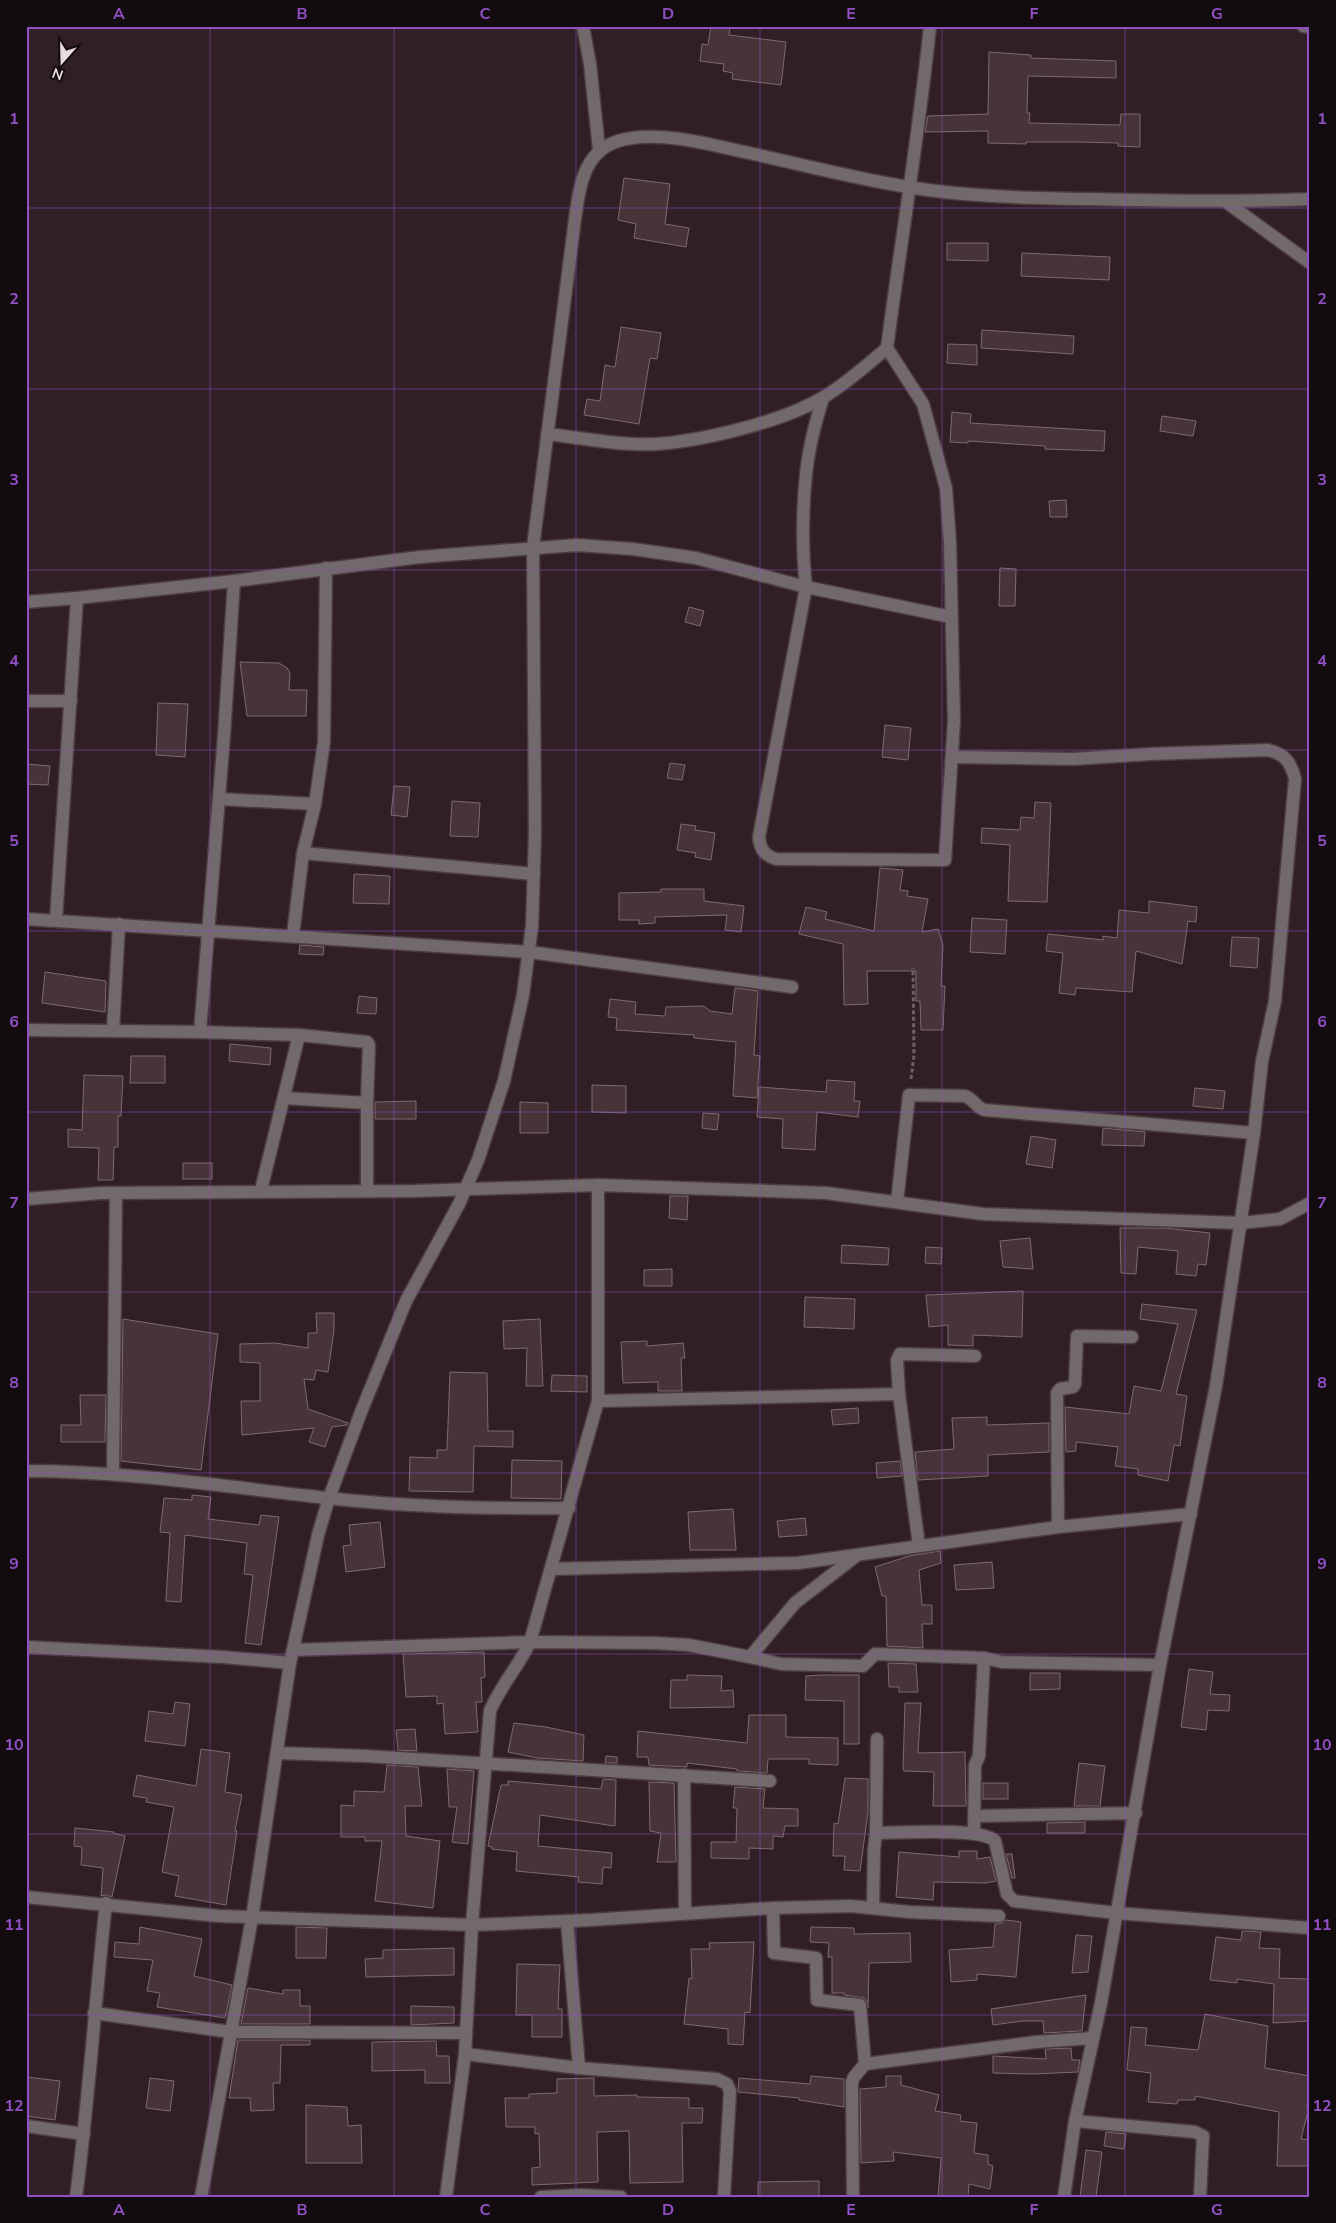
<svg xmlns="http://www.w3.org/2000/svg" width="1336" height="2223" font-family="'Nunito Sans',sans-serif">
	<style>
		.building { fill: #463439; stroke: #7e6a6f }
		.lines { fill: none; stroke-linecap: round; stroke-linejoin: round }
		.minor-casing { stroke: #4d3d42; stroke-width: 15 }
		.path { stroke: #706065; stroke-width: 3; stroke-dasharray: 4 2.5; stroke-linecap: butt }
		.minor { stroke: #72696b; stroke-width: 12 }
		.grid { fill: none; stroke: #914fc5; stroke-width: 1; stroke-opacity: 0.55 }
		.neatline { fill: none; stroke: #914fc5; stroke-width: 2 }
		.grid-label { font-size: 16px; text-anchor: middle; font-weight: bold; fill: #914fc5 }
	</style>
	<rect width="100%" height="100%" fill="#301f24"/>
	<!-- building -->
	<g class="building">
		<path d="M711,26H730L729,35L786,42L781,85L732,79L733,73L723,71L724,64L700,61L702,44L708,45Z"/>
		<path d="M989,52L1031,55V58L1116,61V78L1028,76L1027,113H1030L1029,123L1120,125L1121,114H1140V147L1118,146V143L1079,142H1026V144L988,143V131L925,132L928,116L988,114Z"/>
		<path d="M624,178L670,184L665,224L689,228L686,247L634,238L636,224L618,220Z"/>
		<path d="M947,243H988V261L947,260Z"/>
		<path d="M1022,253L1110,257L1109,280L1021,276Z"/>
		<path d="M621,327L661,333L657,359L650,358L639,424L584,415L587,399L600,401L605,365L615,367Z"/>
		<path d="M982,330L1074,336L1073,354L981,348Z"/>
		<path d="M948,344L977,345V365L947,363Z"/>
		<path d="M952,412L971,414L970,423L1105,431L1104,451L1045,449V446L968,441V443L950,442Z"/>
		<path d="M1162,416L1196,421L1193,436L1160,431Z"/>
		<path d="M1066,500L1067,517H1050L1049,501Z"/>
		<path d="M1000,568L1016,569L1015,606H999Z"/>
		<path d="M689,607L704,611L700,626L685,622Z"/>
		<path d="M240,662L279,663L287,668L290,673L289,690H307L306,716H247Z"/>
		<path d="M158,703L188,704L185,757L156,755Z"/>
		<path d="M885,725L911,728L908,760L882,757Z"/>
		<path d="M670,763L685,765L682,780L667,778Z"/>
		<path d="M26,764L50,766L48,785L26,784Z"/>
		<path d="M394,786L410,787L407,817L391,815Z"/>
		<path d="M452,801L480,803L478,837L450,836Z"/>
		<path d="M1035,802L1051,803L1047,902L1008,901L1010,845L981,843L982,828L1020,830L1021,817L1034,818Z"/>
		<path d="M681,824L696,826L695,830L715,833L711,860L695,857L696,853L677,850Z"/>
		<path d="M880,868L903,870L900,890L908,891L907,896L928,899L922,932L938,929L943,945L941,986H945L943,1030H921L920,1001H916V971H867L868,1004L844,1005L843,944L799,934L806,907L827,912L825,919L874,931Z"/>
		<path d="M354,874L390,876L389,904L353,903Z"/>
		<path d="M661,889H704V901L744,906L741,932L725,930L727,915L655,917V923L639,924V920H619V893L661,892Z"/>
		<path d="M1149,901L1197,907L1196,922L1188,921L1182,964L1136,951L1132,992L1076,988L1075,995L1059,993L1063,953L1046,951L1048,934L1103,940V936L1117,938L1119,910L1149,913Z"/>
		<path d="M972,918L1007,920L1005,954L970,952Z"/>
		<path d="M1232,937L1259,938L1257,968L1230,966Z"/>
		<path d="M300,945L324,947L323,955L299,954Z"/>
		<path d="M45,972L106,981L105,1012L42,1003Z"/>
		<path d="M735,988L758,991L754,1055L760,1056L757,1098L733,1096L736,1042L694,1038V1035L616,1030L617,1018L608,1017L610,999L636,1002L635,1014L665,1016L666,1007L704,1006L710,1011L732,1014Z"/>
		<path d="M359,996L377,998L376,1014L357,1013Z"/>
		<path d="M230,1044L271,1048L270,1065L229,1061Z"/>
		<path d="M131,1056H165V1083H130Z"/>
		<path d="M84,1075L123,1076L121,1116H118V1147H114L113,1180H98L99,1148L68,1147V1129L82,1130Z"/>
		<path d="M827,1080L855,1082L854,1101H860L858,1117L817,1112L815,1150L782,1148L783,1119L757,1117L759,1087L826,1092Z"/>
		<path d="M592,1085L626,1086V1113L592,1112Z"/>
		<path d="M1195,1088L1225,1091L1223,1109L1193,1106Z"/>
		<path d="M416,1101V1119H375V1102Z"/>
		<path d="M520,1102L548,1103V1133H520Z"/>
		<path d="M703,1113L719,1114L717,1130L702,1128Z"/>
		<path d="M1103,1128L1145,1132L1144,1146L1102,1145Z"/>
		<path d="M1031,1136L1056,1140L1052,1168L1026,1164Z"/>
		<rect x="183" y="1163" width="29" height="16"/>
		<path d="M670,1196H688L687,1220L669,1218Z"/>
		<path d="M1120,1228H1165L1210,1233L1206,1265L1198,1264L1196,1276L1176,1274L1178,1251L1138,1247L1136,1274L1121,1273Z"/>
		<path d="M1030,1238L1033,1269L1003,1267L1000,1241Z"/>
		<path d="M842,1245L889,1248L888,1265L841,1263Z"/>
		<path d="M926,1247L942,1248L941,1264L925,1263Z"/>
		<path d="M672,1269V1286H644V1270Z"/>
		<path d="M1023,1291L1022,1337L973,1335V1346L948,1345V1325L929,1327L926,1295Z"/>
		<path d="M805,1297L855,1299L854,1329L804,1327Z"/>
		<path d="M1142,1304L1197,1310L1176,1394L1187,1396L1180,1446L1174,1445L1168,1481L1138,1475V1469L1115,1466L1118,1447L1076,1442V1451L1066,1452L1065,1407L1129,1414L1134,1386L1161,1391L1178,1324L1140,1319Z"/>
		<path d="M316,1313H334V1330L328,1372L316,1370L314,1380L304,1379L308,1409L348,1423L347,1425L332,1427L325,1447L309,1442L314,1428L242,1435L241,1401H260V1363L240,1362V1344L275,1343L308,1348V1333H317Z"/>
		<path d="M123,1319L218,1334L201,1470L121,1461Z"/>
		<path d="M540,1319L543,1386H526L527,1348L504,1349L503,1321Z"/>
		<path d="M647,1341V1346L683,1343L685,1358H681L682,1391H658V1382L623,1383L621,1342Z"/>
		<path d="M450,1372L487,1373L488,1431H513V1447L474,1446L473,1492L409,1491L410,1457L437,1458V1450H447Z"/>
		<path d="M552,1375L587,1376V1392L551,1391Z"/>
		<path d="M80,1395H106L105,1442H61V1425H81Z"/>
		<path d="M858,1408L859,1423L833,1425L831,1410Z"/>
		<path d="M987,1417V1425L1049,1423V1452L988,1455V1476L918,1480L915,1452L954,1449L952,1418Z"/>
		<path d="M512,1460L562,1461L561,1499L511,1498Z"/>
		<path d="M900,1461L902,1476L877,1478L876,1463Z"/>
		<path d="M192,1495L211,1497L208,1519L259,1525L261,1515L279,1517L261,1645L245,1643L253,1575L244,1574L247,1543L185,1535L181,1602L166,1601L170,1533L160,1532L164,1498L192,1500Z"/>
		<path d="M733,1509L736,1550H690L688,1512Z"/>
		<path d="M805,1518L807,1535L779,1537L777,1521Z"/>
		<path d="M380,1522L385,1567L346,1572L343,1546L351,1545L349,1525Z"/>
		<path d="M940,1551L941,1563L919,1570L922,1605H932V1624H922L923,1648L887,1646L886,1596H882L875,1567L909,1556Z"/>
		<path d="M992,1562L994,1588L956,1590L954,1565Z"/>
		<path d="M484,1652L485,1677L481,1678L482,1702H476L478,1732L445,1734L443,1703L437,1704V1696L406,1697L403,1654Z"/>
		<path d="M888,1663L916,1664L918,1692H899V1687H889Z"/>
		<path d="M1189,1669L1213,1672L1210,1694L1230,1695L1229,1711L1208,1710L1206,1730L1181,1727Z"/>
		<path d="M1030,1673H1060V1689L1030,1690Z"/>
		<path d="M687,1675L722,1676L721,1691L733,1690L734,1707L670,1708L671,1680H687Z"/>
		<path d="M821,1675H859V1744H844V1701L805,1700L806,1676Z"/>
		<path d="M175,1702L190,1704L185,1746L145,1741L149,1711L173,1714Z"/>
		<path d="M905,1703H921L918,1753L965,1752L966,1806H933L934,1772L904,1771L903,1768Z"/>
		<path d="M749,1715H786V1737L838,1738V1765L809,1764V1759H768L767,1773L737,1771V1769L687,1763V1767L649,1765L648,1757H637L638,1731L747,1743Z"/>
		<path d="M514,1723L546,1727L584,1735L583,1761L537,1758L508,1752Z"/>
		<path d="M415,1729L417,1751L398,1750L396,1730Z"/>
		<path d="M201,1749L230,1753L225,1792L242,1795L235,1831H237L226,1905L175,1896L179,1876L162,1872L174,1807L146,1802L147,1798L133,1796L137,1775L196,1786Z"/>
		<path d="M606,1756L617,1757V1763H605Z"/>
		<path d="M1079,1763L1105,1766L1100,1806H1074Z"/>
		<path d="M387,1765L418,1767L422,1806H405L406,1836L440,1841L433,1908L375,1901L382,1841H365V1837H341V1805L354,1806V1791L384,1792Z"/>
		<path d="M447,1769L474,1771L468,1844L452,1842L457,1807H449Z"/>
		<path d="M845,1778L868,1779V1812L860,1871L844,1870L845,1856H833L834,1823L838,1824Z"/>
		<path d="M603,1779L616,1780L615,1826L540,1815L538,1846L612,1853L611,1868L603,1867L602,1884L578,1882L579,1877L516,1871L517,1852L492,1849V1847L488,1846L501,1785H508V1781L601,1789Z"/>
		<path d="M649,1782L674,1783L676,1862H657L661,1833L650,1831Z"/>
		<rect x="983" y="1783" width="25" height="16"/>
		<path d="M735,1787L765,1789L763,1808L798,1809V1826H785L783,1837L773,1836V1849L749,1848V1859L711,1858V1842H736L737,1808H733Z"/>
		<path d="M1085,1822V1833H1047V1823Z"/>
		<path d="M75,1828L114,1832L113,1833L125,1836L112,1897L106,1895L101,1896L103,1868L81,1865L82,1847L74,1846Z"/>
		<path d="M959,1851H977V1859L990,1857L996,1881L985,1883L934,1882L933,1900L896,1897L899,1852L959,1857Z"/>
		<path d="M1006,1854H1012L1015,1878H1012Z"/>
		<path d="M1006,1920L1021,1922L1016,1977L977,1974V1980L951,1982L949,1950L993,1947L995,1924L1002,1923Z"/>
		<path d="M140,1927L202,1939L194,1976L232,1985L225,2018L157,2007L160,1993L147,1991L153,1960L114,1957L115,1942L139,1944Z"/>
		<path d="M296,1927L327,1928L326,1958H296Z"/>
		<path d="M811,1927L854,1928V1934L910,1933L911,1962L869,1963L868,2008L867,2001L864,1998L844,1995V1993H832V1957H828L829,1943L810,1942Z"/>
		<path d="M1242,1931L1261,1932L1259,1948L1280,1949L1279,1978L1309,1979L1310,2021L1273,2023L1274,1984L1237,1979V1983L1210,1980L1216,1937L1241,1940Z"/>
		<path d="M1076,1935L1092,1936L1088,1972L1072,1973Z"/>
		<path d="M754,1942L750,2013L745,2012L743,2045L728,2044V2029L684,2024L689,1978L692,1979L691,1949H710L709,1943Z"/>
		<path d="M454,1948V1975L366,1977L365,1959L383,1958V1950Z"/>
		<path d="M517,1964L560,1965L558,2009H562V2037H532V2015H516Z"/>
		<path d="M248,1988L283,1994V1990H300V2006H310V2024H241Z"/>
		<path d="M1086,1995L1082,2031L1044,2033L1043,2021H1022L993,2025L991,2009Z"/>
		<path d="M411,2006L454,2007V2023L411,2025Z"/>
		<path d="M1205,2014L1268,2026L1265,2068L1310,2076L1307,2107H1309L1301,2139L1310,2140V2166H1277L1279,2112L1195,2096V2100H1178L1177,2104L1148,2102L1151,2073L1127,2070L1131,2027L1147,2028L1145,2045L1198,2050Z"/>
		<path d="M238,2040H310V2045H281L280,2083H273L274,2110L251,2111L250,2098H229Z"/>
		<path d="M436,2041L437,2056H449L450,2083H425V2070L372,2071V2042Z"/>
		<path d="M1071,2048L1072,2060H1080L1078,2072L1033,2074L993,2073V2056L1046,2059L1045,2049Z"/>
		<path d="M811,2076L844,2079V2107L799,2100V2098L738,2092L739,2078L810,2084Z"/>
		<path d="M886,2076H901V2085L939,2095L935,2111L961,2115L960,2121L977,2123L974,2153L988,2155V2164L993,2166L990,2189L969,2184L968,2197H938L941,2158L893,2152L894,2161L861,2163L860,2089L886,2087Z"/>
		<path d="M26,2077L60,2081L55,2120L26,2116Z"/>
		<path d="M150,2078L174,2081L170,2111L146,2108Z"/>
		<path d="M594,2078V2096L637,2095V2097L689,2098V2108H703L702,2123H682L683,2182L630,2183L629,2131L597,2132L598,2182L532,2185V2168L540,2167L539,2133L535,2134V2127H506L505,2098H529V2094L557,2093V2079Z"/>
		<path d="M306,2105L347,2107L348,2126L361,2125L362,2163H306Z"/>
		<path d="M1106,2132L1126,2134L1124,2149L1104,2146Z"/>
		<path d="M1086,2150L1102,2152L1096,2197H1080Z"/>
		<path d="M819,2181V2197H758V2182Z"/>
	</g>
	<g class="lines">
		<!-- minor casing -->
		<g class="minor-casing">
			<g id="minor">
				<path d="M583,26L590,64L599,149"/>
				<path d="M1303,26L1310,27"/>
				<path d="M1226,202L1310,263"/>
				<path d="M823,398C819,411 815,425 812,438C802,481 801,544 806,587L759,837C760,849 764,855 776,859L945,860L954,721L950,543L946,488L923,404L887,348"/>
				<path d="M547,434C575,437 605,443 634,444C683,447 781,423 824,397C847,383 867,365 887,348C901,241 919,134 930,26"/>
				<path d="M26,602L77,598L234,581L420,557L577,545L633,549L696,558L806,587L951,617"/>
				<path d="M26,701H71"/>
				<path d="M952,757L1073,759L1151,754L1267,750C1284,753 1291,762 1295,779L1275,1001L1262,1061L1254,1133L1216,1386L1160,1665L1101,2003L1075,2121L1064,2197"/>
				<path d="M219,799L315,804"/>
				<path d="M303,853L534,874"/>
				<path d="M26,919L529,952L792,987"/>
				<path d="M56,920L77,598"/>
				<path d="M293,935L303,853L315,804L324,742L326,568"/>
				<path d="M26,1030L200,1032L299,1035L367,1042L369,1045L367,1103"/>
				<path d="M113,1030L119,924"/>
				<path d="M200,1032L224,736L234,581"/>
				<path d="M284,1098L367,1103V1191"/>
				<path d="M261,1190L299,1035"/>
				<path d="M26,1199L101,1193L414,1191L598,1185L826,1193L983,1214L1241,1223L1280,1219L1310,1203"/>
				<path d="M897,1202L909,1095L965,1096C974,1099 977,1109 985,1110L1254,1133"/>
				<path d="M899,1394L919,1546"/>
				<path d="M598,1401L899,1394L897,1360L900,1354L975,1356"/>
				<path d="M26,1471C127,1471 227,1487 327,1498C407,1507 488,1509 569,1508"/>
				<path d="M113,1473L116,1193"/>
				<path d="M1058,1527L1057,1393L1060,1389L1073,1387L1075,1384L1077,1336L1132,1337"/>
				<path d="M856,1556L795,1603L750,1657L781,1664L863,1666L875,1654L984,1658"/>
				<path d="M551,1569L798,1563L1058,1527L1191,1514"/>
				<path d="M26,1647L223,1657L290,1663"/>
				<path d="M293,1650L530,1642L654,1643L689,1645L750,1657"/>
				<path d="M277,1753L366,1756L770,1781"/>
				<path d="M684,1775L685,1913"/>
				<path d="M974,1816L1136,1813"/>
				<path d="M876,1833L877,1739"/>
				<path d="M974,1833L975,1765L979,1756L984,1658L1002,1662L1160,1665"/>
				<path d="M26,1897L219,1916L472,1925L591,1920L773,1908L851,1906L910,1912L999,1916"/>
				<path d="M773,1908L774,1953L816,1958L817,2000L860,2005L865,2064"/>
				<path d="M873,1908L874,1850L876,1833C899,1833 981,1827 995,1841L1007,1894L1014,1901L1116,1913L1310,1928"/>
				<path d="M567,1921L579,2068"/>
				<path d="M94,2013L231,2032L466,2033"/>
				<path d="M465,2054L579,2068L717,2079L727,2084L730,2091L724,2197"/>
				<path d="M1075,2121L1195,2132L1203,2136L1200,2197"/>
				<path d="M26,2126L84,2134"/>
				<path d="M76,2197C89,2099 95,2001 106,1903"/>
				<path d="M201,2197L252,1918L290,1663L318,1535L329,1498L361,1412L406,1301L459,1204L478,1160L504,1081L523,995L532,926L535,834L533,547L575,219C580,184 584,147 626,139C662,132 704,143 740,151C796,163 851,178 908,187C968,197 1030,198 1090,199C1164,201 1236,202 1310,199"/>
				<path d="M446,2197L465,2054L472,1925L490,1711C500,1686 519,1666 530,1642L598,1401V1185"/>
				<path d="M541,2197L581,2195L621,2197"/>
				<path d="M853,2197L852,2082L854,2077L865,2064L1036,2042L1093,2038"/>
			</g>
		</g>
		<!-- path -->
		<path class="path" d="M911,1079L914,1055L913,968"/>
		<!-- minor -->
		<use href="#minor" class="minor"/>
	</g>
	<!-- grid -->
	<path class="grid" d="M210,26V2197M394,26V2197M576,26V2197M760,26V2197M942,26V2197M1125,26V2197M26,208H1310M26,389H1310M26,570H1310M26,750H1310M26,931H1310M26,1112H1310M26,1292H1310M26,1473H1310M26,1654H1310M26,1834H1310M26,2015H1310"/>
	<!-- border -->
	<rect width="1336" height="2223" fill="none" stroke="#130c0e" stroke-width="55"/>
	<!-- north arrow -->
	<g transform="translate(62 62) rotate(200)" stroke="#130c0e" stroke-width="4" paint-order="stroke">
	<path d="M0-4L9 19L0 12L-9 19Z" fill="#e8dcdf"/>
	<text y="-8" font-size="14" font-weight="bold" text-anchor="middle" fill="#e8dcdf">N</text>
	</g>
	<rect x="28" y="28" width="1280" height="2168" class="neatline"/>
	<g class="grid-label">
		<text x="119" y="19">A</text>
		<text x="302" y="19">B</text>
		<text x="485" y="19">C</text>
		<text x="668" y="19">D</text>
		<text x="851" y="19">E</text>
		<text x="1034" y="19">F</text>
		<text x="1217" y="19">G</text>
		<text x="14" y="124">1</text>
		<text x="1322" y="124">1</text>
		<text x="14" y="304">2</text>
		<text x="1322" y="304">2</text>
		<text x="14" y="485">3</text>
		<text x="1322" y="485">3</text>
		<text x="14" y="666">4</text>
		<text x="1322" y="666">4</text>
		<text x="14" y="846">5</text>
		<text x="1322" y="846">5</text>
		<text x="14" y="1027">6</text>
		<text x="1322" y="1027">6</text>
		<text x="14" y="1208">7</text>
		<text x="1322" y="1208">7</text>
		<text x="14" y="1388">8</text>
		<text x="1322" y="1388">8</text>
		<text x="14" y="1569">9</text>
		<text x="1322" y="1569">9</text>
		<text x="14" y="1750">10</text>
		<text x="1322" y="1750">10</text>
		<text x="14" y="1930">11</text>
		<text x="1322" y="1930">11</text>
		<text x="14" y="2111">12</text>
		<text x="1322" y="2111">12</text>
		<text x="119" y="2215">A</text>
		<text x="302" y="2215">B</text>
		<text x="485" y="2215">C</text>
		<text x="668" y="2215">D</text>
		<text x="851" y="2215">E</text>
		<text x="1034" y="2215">F</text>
		<text x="1217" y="2215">G</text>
	</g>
</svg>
